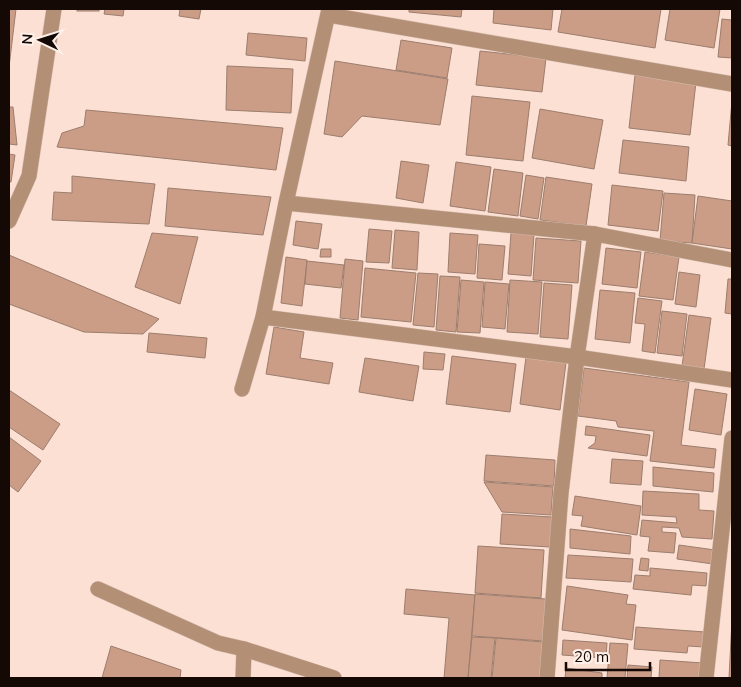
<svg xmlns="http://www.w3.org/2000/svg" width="741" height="687" font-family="Mulish,sans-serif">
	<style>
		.building { fill: #cb9d86; stroke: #9c7d6e }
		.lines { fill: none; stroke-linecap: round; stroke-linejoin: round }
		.street-casing { stroke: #d7beb2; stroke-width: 16 }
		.street { stroke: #b38f76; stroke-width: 15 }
	</style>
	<rect width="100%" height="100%" fill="#fce0d3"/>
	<!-- building -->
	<g class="building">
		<path d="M9,9H16L9,67Z"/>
		<rect x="77" y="9" width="22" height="2"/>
		<path d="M105,9H124L123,16L104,14Z"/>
		<path d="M180,9H201L199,19L179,16Z"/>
		<path d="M409,9H462L461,17L409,12Z"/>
		<path d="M494,9H553L551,30L493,23Z"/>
		<path d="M562,9H661L655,48L558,32Z"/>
		<path d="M670,9H720L714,48L665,40Z"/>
		<path d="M722,19L732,20V58L718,57Z"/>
		<path d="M248,33L307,38L305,61L246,55Z"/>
		<path d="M401,40L452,48L447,78L396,70Z"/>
		<path d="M480,51L546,58L542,92L476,85Z"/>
		<path d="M335,61L448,79L440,125L362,116L342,137L324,134Z"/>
		<path d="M227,66L293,69L291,113L226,110Z"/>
		<path d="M635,75L696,82L690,135L629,128Z"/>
		<path d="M472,96L530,102L523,161L466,155Z"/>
		<path d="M732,101V146L728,145Z"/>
		<path d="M9,107H13L17,145L9,144Z"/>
		<path d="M540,109L603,120L594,169L532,158Z"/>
		<path d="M86,110L283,128L276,170L57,147L62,133L84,126Z"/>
		<path d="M623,140L689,147L686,181L619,173Z"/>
		<path d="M9,154L15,155L11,182H9Z"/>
		<path d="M401,161L429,165L423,203L396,198Z"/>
		<path d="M456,162L491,167L485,211L450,206Z"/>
		<path d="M494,169L523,173L518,216L488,212Z"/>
		<path d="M526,175L544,178L538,219L520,216Z"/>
		<path d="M72,176L155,184L149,224L52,220L54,192L72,193Z"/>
		<path d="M546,177L592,184L586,226L540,220Z"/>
		<path d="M612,185L663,191L658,231L608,225Z"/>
		<path d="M168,188L271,197L263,235L165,226Z"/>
		<path d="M664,193L695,195L692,243L660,241Z"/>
		<path d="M698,196L732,201V249L692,243Z"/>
		<path d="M296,221L322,224L318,249L293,245Z"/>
		<path d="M369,229L392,231L389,263L366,262Z"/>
		<path d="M395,230L419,232L417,270L392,268Z"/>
		<path d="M152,233L198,237L180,304L135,287Z"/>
		<path d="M450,233L478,235L475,274L448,272Z"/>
		<path d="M511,233L534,235L531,276L508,274Z"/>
		<path d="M536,238L581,241L578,283L533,280Z"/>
		<path d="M479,244L505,246L502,280L477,278Z"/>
		<path d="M606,248L641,252L637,288L602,284Z"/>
		<path d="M321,249H331V257H320Z"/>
		<path d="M645,252L679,257L673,300L639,296Z"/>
		<path d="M9,255L159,319L143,334L84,332L9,304Z"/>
		<path d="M286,257L307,260L302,306L281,303Z"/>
		<path d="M345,259L363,261L358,320L340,318Z"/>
		<path d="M307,261L344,265L341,288L305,284Z"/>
		<path d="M365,268L416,273L411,322L361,317Z"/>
		<path d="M679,272L700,275L696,307L675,304Z"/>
		<path d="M418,273L438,274L434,327L413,325Z"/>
		<path d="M440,276L460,277L456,332L436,330Z"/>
		<path d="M728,279H732V314L725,313Z"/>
		<path d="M461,280L484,282L480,333L457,332Z"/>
		<path d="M510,280L542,282L538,334L507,332Z"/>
		<path d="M485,282L509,284L505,329L482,327Z"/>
		<path d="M544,283L572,285L568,339L540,337Z"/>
		<path d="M600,290L635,293L630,343L595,339Z"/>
		<path d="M638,298L662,301L655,353L642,351L645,324L635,323Z"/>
		<path d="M662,311L687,314L682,356L657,353Z"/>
		<path d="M689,315L711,318L704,369L682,366Z"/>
		<path d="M274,327L304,332L300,358L333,363L329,384L266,374Z"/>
		<path d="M149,333L207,338L205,358L147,352Z"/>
		<path d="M424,352L445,354L443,370L423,369Z"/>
		<path d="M452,356L516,364L510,412L446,404Z"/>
		<path d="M526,357L566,363L560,410L520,404Z"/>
		<path d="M365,358L419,366L413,401L359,392Z"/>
		<path d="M584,368L689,382L681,445L716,449L714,468L650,461L654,431L618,427L616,421L578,416Z"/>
		<path d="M695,389L727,394L721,435L689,430Z"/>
		<path d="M9,390L60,424L43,450L9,427Z"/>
		<path d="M586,426L650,435L647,456L588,448L595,443L596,436L585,435Z"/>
		<path d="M9,437L41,461L18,492L9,485Z"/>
		<path d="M486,455L555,460L554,486L484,481Z"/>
		<path d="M612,459L643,461L641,485L610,483Z"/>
		<path d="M653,467L714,473L713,492L653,486Z"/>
		<path d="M484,482L553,487L551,515L502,512Z"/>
		<path d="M643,491L699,494V510L714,511L712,539L682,537L679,528L662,527V532L676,533L674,553L648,551L650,537L640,536L642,520L677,523L676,517L642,515Z"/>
		<path d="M575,496L641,506L637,535L581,526L583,516L572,515Z"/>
		<path d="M502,514L552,517L550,547L500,544Z"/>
		<path d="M570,529L631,536L630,554L570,548Z"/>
		<path d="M679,545L715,550L713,564L677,559Z"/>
		<path d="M478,546L544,550L541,598L475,593Z"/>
		<path d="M568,555L633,559L631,582L566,578Z"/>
		<path d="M641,558L649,559L648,571L639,570Z"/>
		<path d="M650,568L707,573L706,586L692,585L691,595L633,589L635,575L650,576Z"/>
		<path d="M567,586L628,595L626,604L636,605L632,640L562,630Z"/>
		<path d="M406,589L475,595L468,678H444L449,618L404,614Z"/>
		<path d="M475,594L546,599L543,641L472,636Z"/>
		<path d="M732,620V678H729Z"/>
		<path d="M636,627L705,632L704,647L688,646L687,653L634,649Z"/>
		<path d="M472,637L495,638L491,678H468Z"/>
		<path d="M496,638L543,642L540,678H492Z"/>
		<path d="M563,640L607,643L606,658L562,655Z"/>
		<path d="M610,643L628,644L625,678H607Z"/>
		<path d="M111,646L181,670L180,678H102Z"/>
		<path d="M660,660L703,663L702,678H659Z"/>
		<path d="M628,665L652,667L651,678H627Z"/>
		<path d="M566,668L602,673V678H565Z"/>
	</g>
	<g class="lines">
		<!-- street casing -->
		<g class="street-casing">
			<g id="street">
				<path d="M329,15L732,84"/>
				<path d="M286,203L595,234L732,260"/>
				<path d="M9,221L29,176L54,9"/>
				<path d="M263,317L577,357L732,380"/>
				<path d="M242,389L263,317L286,203L329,9"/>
				<path d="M98,589L218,643L244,649L334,678"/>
				<path d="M243,678L244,649"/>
				<path d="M547,678L561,493L577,357L595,234"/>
				<path d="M706,678L732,438"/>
			</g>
		</g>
		<!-- street -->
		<use href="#street" class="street"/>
	</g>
	<!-- border -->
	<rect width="741" height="687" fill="none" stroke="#140904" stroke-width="20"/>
	<!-- north arrow -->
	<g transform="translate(40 40) rotate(274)" stroke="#fff1ea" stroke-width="4" paint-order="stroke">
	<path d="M0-4L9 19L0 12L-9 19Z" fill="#140904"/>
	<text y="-8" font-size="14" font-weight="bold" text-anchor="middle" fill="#140904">N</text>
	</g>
	<!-- scale -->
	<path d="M566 662v8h84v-8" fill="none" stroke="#140904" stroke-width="2.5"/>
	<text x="574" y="662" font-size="15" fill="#140904" stroke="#fff1ea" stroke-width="4" paint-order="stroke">20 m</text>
</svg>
